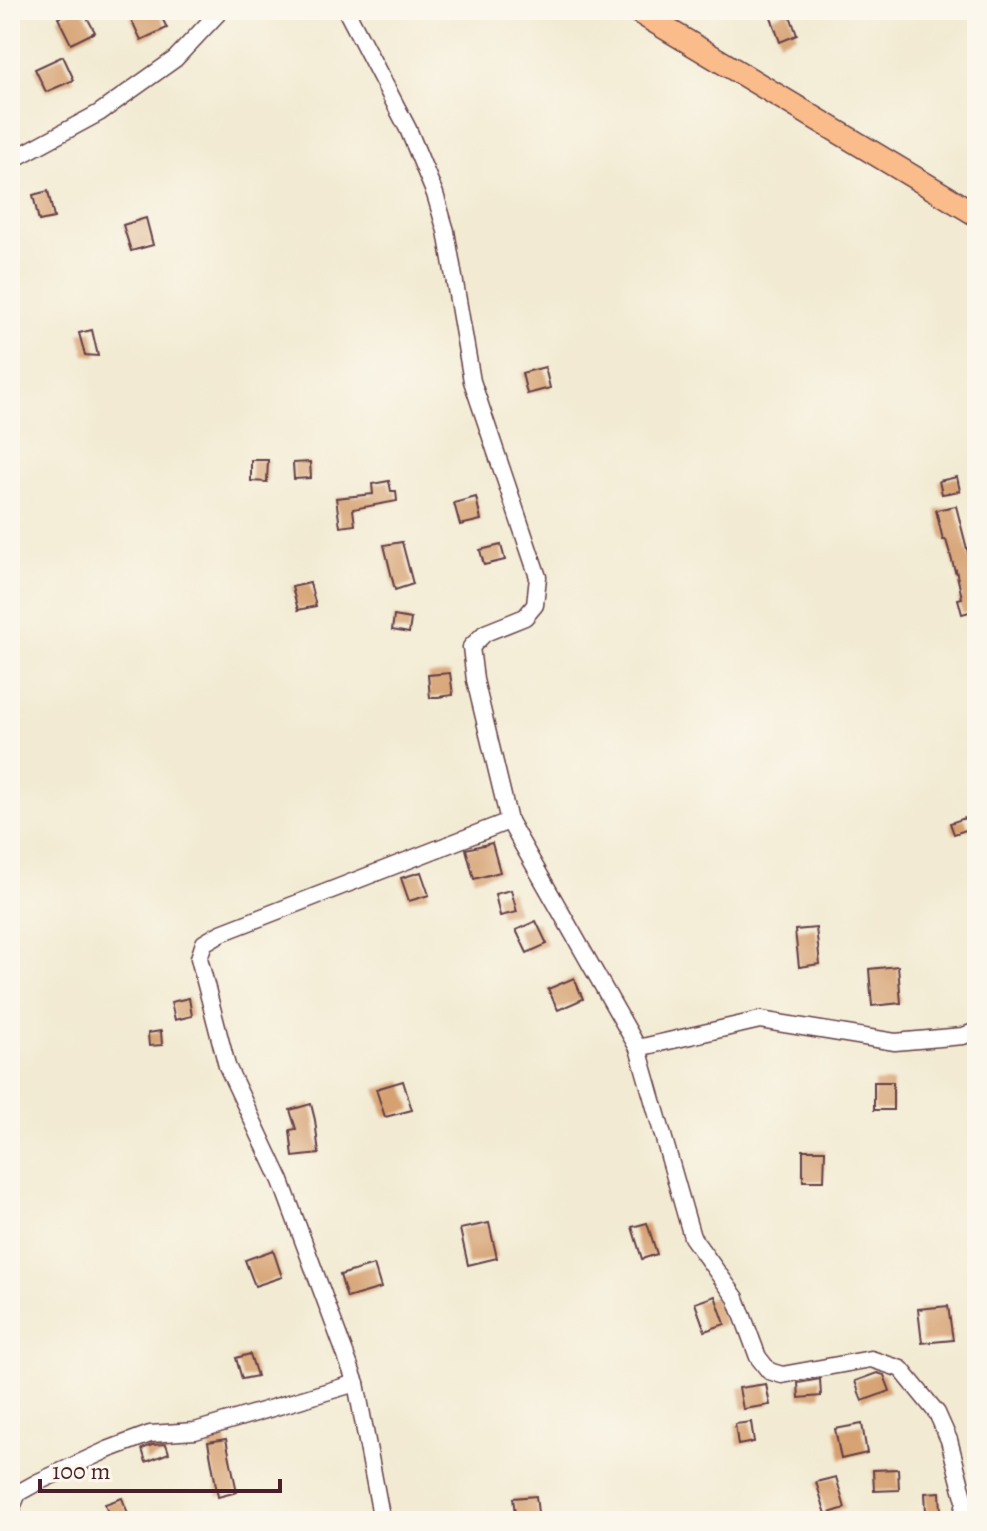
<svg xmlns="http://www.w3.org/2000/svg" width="987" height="1531" font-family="Alegreya,serif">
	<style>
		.building { fill: #d6a071 }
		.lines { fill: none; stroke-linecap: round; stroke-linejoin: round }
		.minor-casing { stroke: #633d44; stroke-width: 19 }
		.major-casing { stroke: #633d44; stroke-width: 25 }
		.minor { stroke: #fff; stroke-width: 16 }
		.major { stroke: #f9bc8a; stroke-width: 22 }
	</style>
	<rect width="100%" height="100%" fill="#fbf7ec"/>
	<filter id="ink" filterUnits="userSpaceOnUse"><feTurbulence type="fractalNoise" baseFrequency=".0125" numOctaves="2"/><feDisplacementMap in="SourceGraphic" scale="16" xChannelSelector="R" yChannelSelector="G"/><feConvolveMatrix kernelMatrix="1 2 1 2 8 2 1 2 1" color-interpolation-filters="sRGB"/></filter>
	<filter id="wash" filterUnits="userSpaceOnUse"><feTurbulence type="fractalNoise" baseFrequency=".006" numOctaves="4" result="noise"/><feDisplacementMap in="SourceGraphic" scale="32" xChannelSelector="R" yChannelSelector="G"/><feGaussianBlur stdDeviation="1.8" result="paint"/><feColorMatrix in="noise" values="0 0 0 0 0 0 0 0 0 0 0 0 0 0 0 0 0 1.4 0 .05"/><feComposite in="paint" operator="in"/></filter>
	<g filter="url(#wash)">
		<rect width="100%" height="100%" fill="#f2ead2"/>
		<g id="blocks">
			<!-- building -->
			<g class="building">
				<path d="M73,10H83L95,32L71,44L58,18Z"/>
				<path d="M145,10H158L167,28L141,40L130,17Z"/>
				<path d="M788,10L797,35L780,42L771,17Z"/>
				<path d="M63,56L74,80L46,92L35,69Z"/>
				<path d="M48,191L54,218L39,221L33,195Z"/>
				<path d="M146,218L153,245L131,251L123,225Z"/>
				<path d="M92,330L98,356L85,355L79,333Z"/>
				<path d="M545,367L550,388L527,394L522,373Z"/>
				<path d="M251,460H268L267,482L251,481Z"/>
				<path d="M310,462L311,478L294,479L293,463Z"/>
				<path d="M957,477L960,491L942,494L939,481Z"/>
				<path d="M389,481L391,491H396L397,501L353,509L355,525L340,527L336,498L373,494L372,484Z"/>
				<path d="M476,497L481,520L460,525L454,503Z"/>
				<path d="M956,506L977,588V610L962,614L958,599L962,598L956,570L955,571L946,540H943L936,510Z"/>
				<path d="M402,542L413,584L395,590L384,545Z"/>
				<path d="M501,545L505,560L484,565L480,550Z"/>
				<path d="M310,583L316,606L298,610L292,587Z"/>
				<path d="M394,616L411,619L409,633L392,630Z"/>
				<path d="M450,673L453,695L430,698L428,675Z"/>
				<path d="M965,818L969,829L954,834L950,823Z"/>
				<path d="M492,843L500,872L474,879L466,849Z"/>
				<path d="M421,872L429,895L409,901L401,878Z"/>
				<path d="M511,890L517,912L500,916L495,894Z"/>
				<path d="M536,921L547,944L527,953L516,930Z"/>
				<path d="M816,928L820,964L799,967L795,930Z"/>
				<path d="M898,966L901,1003L872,1006L869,969Z"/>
				<path d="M574,978L583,999L558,1010L548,989Z"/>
				<path d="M189,998L192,1016L175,1020L171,1002Z"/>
				<path d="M161,1031L162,1045L149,1046L148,1033Z"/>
				<path d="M403,1081L412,1110L385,1117L376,1089Z"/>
				<rect x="874" y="1082" width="19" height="28"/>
				<path d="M311,1104L315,1120L319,1154L293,1157L290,1130L296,1129L290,1110Z"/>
				<path d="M803,1150H825L824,1181H803Z"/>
				<path d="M489,1223L497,1258L468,1265L460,1229Z"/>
				<path d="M647,1223L657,1254L642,1259L632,1227Z"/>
				<path d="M273,1250L282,1277L255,1286L245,1260Z"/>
				<path d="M374,1265L381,1288L347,1298L340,1275Z"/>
				<path d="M715,1296L725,1324L705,1331L695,1303Z"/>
				<path d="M948,1306L953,1340L922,1343L918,1309Z"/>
				<path d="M250,1354L257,1376L242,1379L236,1358Z"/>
				<path d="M877,1373L884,1375L890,1391L862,1401L855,1381Z"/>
				<path d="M820,1379L821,1396L799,1398L798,1383Z"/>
				<path d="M766,1384L770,1405L743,1409L739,1388Z"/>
				<path d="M751,1422L754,1442L738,1445L735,1424Z"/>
				<path d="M862,1424L867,1453L841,1459L835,1429Z"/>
				<path d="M226,1439L237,1492L218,1497L208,1442Z"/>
				<path d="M166,1444L169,1453L146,1462L142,1449L152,1445Z"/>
				<path d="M898,1469L899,1490L874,1491L873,1470Z"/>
				<path d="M836,1477L845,1508L826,1514L816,1482Z"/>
				<path d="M940,1492L941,1511L926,1512L925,1493Z"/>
				<path d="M536,1496L539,1521H516L513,1498Z"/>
				<path d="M122,1498L131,1521H111L105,1504Z"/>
			</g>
		</g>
	</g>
	<g filter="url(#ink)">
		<use href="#blocks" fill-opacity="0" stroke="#633d44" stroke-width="2"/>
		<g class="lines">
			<!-- minor casing -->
			<g class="minor-casing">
				<g id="minor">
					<path d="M346,10L408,129L435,194L446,231L472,381L538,577L535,605L525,617L485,633L471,647L475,680L509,821L638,1048L692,1237L736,1298L758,1357L769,1371L782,1375L871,1359L901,1369L937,1413L949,1440L965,1501L961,1521"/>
					<path d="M10,161L99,113L175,59L221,10"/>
					<path d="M638,1048L760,1020L895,1042L963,1036L977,1031"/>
					<path d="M13,1521L12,1507L18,1493L38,1482L107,1450L150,1434L195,1431L356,1383"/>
					<path d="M382,1521L356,1383L281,1181L227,1066L199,958L204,943L221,933L509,821"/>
				</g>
			</g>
			<!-- major casing -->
			<g class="major-casing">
				<path id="major" d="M635,10L977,215"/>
			</g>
			<!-- minor -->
			<use href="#minor" class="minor"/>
			<!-- major -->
			<use href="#major" class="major"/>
		</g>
	</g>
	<!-- margin -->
	<rect width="987" height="1531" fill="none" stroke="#fbf7ec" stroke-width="40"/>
	<!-- scale -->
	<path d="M40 1479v12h240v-12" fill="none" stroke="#4a1f2b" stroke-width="4"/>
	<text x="52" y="1479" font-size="24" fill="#4a1f2b" stroke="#fbf7ec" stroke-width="6" paint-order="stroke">100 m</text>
</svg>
